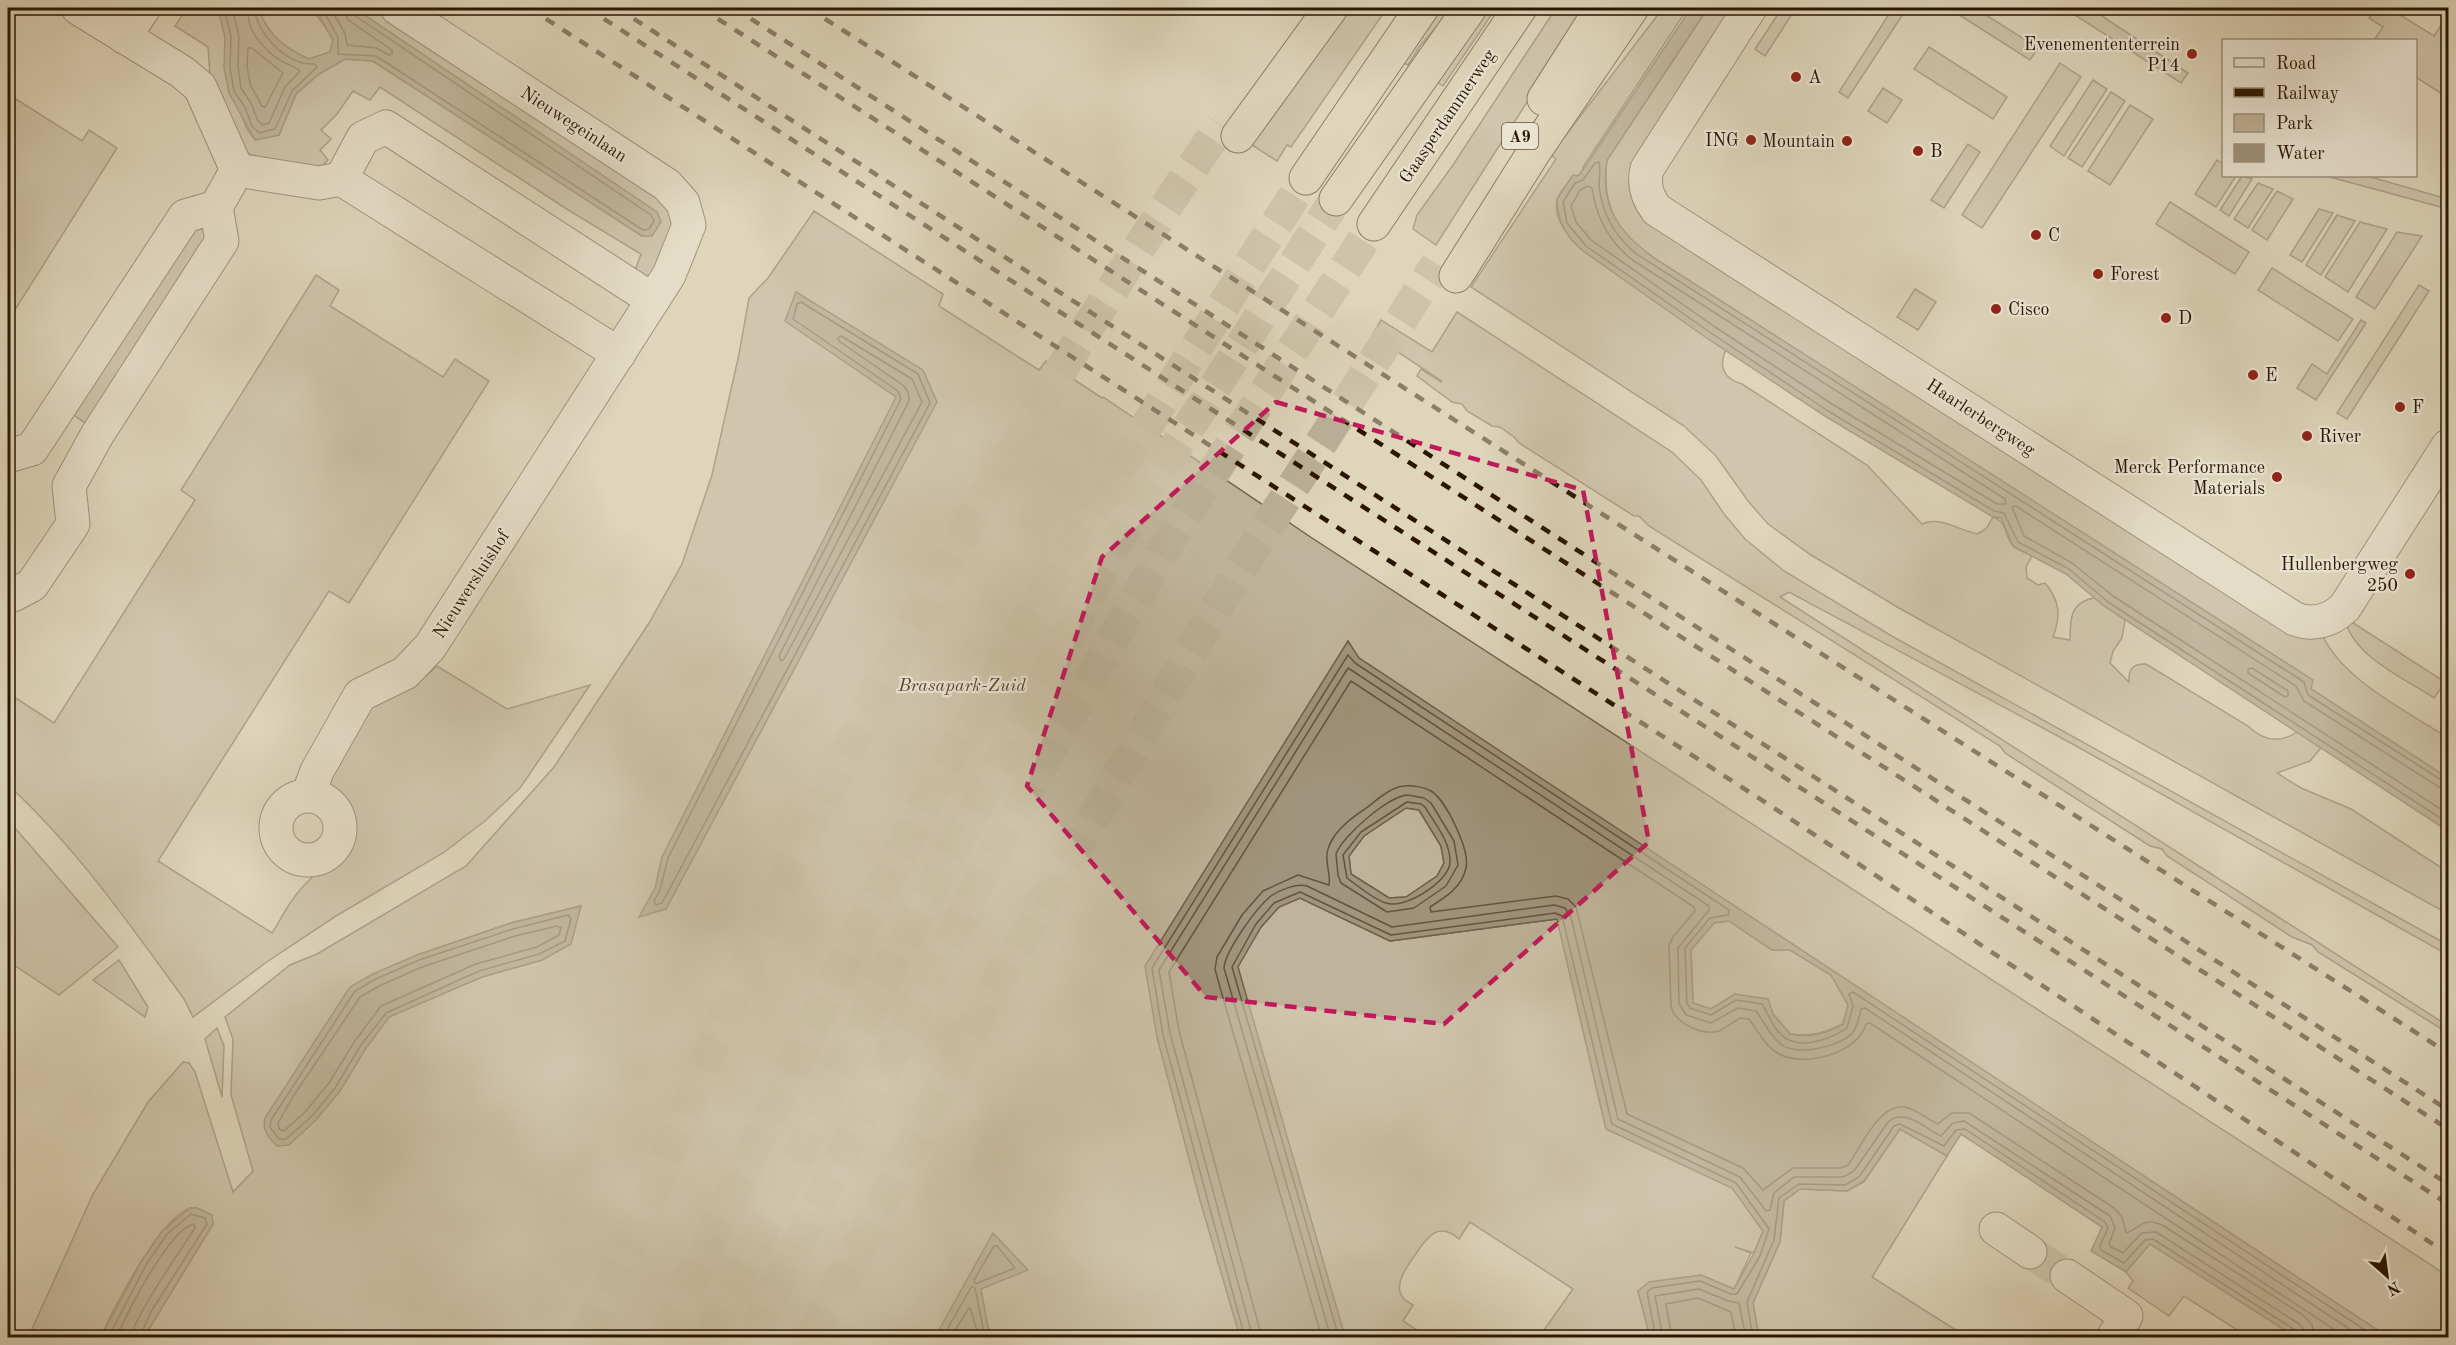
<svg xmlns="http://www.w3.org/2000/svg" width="2456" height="1345" font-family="'Old Standard TT',serif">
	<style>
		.green { fill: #bfb49b; stroke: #74644e; stroke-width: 1.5; fill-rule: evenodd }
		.water { fill: #a0947c; stroke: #70614b; stroke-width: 1.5; fill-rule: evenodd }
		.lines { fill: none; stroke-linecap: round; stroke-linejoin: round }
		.shore { stroke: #64543e; stroke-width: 1.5 }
		.minor-tunnel { stroke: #baaf96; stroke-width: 33; stroke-dasharray: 33 16; stroke-linecap: butt }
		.highway-tunnel { stroke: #baaf96; stroke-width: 33; stroke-dasharray: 33 16; stroke-linecap: butt }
		.minor-casing { stroke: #564530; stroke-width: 35 }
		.highway-casing { stroke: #291501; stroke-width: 35 }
		.minor { stroke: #eae4d3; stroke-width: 33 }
		.highway { stroke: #ded5bb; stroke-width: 33 }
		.rail { stroke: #291501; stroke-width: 4.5; stroke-dasharray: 10 10; stroke-linecap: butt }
		.marked { fill: none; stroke: #c2185b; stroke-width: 4.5; stroke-dasharray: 12 8; stroke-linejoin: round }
		.poi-dot { fill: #8f2418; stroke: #eae4d3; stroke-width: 2 }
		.labels { text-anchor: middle; stroke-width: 4.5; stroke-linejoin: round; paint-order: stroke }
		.shield { fill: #eae4d3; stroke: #635340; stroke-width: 1.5 }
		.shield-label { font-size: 16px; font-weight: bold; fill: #291501 }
		.poi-label { font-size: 18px; fill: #291501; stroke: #eae4d3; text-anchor: start }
		.street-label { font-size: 18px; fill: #291501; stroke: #eae4d3 }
		.park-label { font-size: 18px; font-style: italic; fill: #56452f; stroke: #eae4d3 }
	</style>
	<rect width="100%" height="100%" fill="#ded5bb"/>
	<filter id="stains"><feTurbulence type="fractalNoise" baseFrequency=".00333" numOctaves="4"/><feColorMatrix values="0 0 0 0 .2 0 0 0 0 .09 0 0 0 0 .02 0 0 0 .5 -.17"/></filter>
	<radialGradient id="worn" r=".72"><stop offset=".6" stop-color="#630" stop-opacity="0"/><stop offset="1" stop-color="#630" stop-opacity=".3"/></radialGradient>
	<!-- green -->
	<g class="green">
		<path d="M187,8H218L225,37L229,93L239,109L247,129L255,140L279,135L296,94L319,74L345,59L373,61L642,236L656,212L354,8H372L659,191L674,221L655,276L645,278L633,276L641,254L565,208L380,87L370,100L353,91L337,114L321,130L331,139L320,150L328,160L317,171L282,165L242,152L210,74L208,47L175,26Z"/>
		<path d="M266,8C310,8 310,0 333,40L330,52L309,59C285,48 273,40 261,15Z"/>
		<path d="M1341,8H1387L1291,147L1287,145L1277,161L1249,143Z"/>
		<path d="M1442,8H1453L1420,46L1408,65L1403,63Z"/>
		<path d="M1487,8H1496L1443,86L1437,82Z"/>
		<path d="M1556,8H1587L1436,245L1413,229L1417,215L1453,165Z"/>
		<path d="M1663,8H1688L1583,167V170L1578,176H1573C1568,183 1559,192 1557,200C1553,221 1572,241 1586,253L1726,350C1718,367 1724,379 1742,384L1867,465L1922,524C1940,516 1959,530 1977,534L1986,529L1993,517C2008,522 2004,536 2013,546C2017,550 2027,553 2032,556L2026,567L2027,578L2038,585L2045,583C2060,601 2061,616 2053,637L2070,640C2070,620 2070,602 2094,598L2125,620L2122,638L2113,651L2110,663L2129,682C2128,670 2133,663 2146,664L2248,726C2263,741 2279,744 2297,732L2321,748L2310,761L2277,773L2301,788L2351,809L2448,872V914L1899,608L1811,555L1768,524L1748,501L1716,456L1684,426L1471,287L1556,159L1551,155L1563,139Z"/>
		<path d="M1708,8H1738L1636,177L2321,632C2341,680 2406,710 2448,738V778L2311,689L2312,680L1657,260C1618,234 1601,208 1607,160Z"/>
		<path d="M1782,8H1796L1765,56L1755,49Z"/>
		<path d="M1893,8H1907L1848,98L1839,92Z"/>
		<path d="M1951,8H1975L2038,48L2030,60L1950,9Z"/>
		<path d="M2064,8H2090L2188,73L2181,83Z"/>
		<path d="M2376,8H2389L2434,36L2448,15V98L2416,77V40H2374L2383,27L2369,18Z"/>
		<path d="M1929,47L2007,97L1993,119L1914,69Z"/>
		<path d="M2060,63L2081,77L1982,228L1962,215Z"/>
		<path d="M2093,80L2107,89L2064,156L2050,146Z"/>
		<path d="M1883,88L1902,100L1887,123L1868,111Z"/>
		<path d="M2111,92L2125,101L2082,167L2068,158Z"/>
		<path d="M8,94L82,141L89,130L117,148L8,321Z"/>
		<path d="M2130,105L2153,119L2110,185L2088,171Z"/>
		<path d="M1968,144L1980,152L1944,208L1931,200Z"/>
		<path d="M2217,160L2223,164L2224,176H2236L2216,207L2195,194Z"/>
		<path d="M2242,176L2252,179L2229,216L2220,210Z"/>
		<path d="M2326,176H2367L2448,199V209Z"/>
		<path d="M2258,183L2273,189L2248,228L2234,219Z"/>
		<path d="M2277,191L2293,199L2267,240L2252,230Z"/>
		<path d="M2170,202L2249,252L2235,274L2156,224Z"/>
		<path d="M2319,209L2333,213L2302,262L2290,255Z"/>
		<path d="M814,211L943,294L939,306L1039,370L1046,361L1102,398L1103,397L1312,538L2448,1276V1337H2388L1358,658L1348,641L1157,1037L1200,1200L1240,1337H144L213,1224C209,1219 204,1210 197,1208C168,1201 110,1314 101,1337L28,1338L93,1194L148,1102L183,1062L189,1063L195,1072L233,1192L253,1171L231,1095L233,1039L225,1017L290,965L317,954L466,866L554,767L649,623L682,564L712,475L739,354L749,298L768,278ZM580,906L542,960L482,977L405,1009L389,1017L366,1048L417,955L511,923Z"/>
		<path d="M2337,215L2355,221L2321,275L2306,265Z"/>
		<path d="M2360,222L2387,229L2348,292L2325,277Z"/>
		<path d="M186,227L207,230L210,247L94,429L68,411Z"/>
		<path d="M2397,232L2422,236L2375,309L2356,297Z"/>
		<path d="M2272,268L2353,319L2338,341L2258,290Z"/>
		<path d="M316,275L339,290L330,306L443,377L455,359L489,381L349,603L329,591L158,861L272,933C281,919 289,902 300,890C332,852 375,842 324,792L364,703L420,681L437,666L507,709L590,685L520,788L485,821L443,853L336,916L268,961L193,1017L184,999C130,925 76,847 8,785V693L54,723L195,500L181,490Z"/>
		<path d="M2419,285L2429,291L2347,419L2337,413Z"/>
		<path d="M1915,289L1936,302L1918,330L1897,317Z"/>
		<path d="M1457,312L1672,452L1701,480L1724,514L1745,539L1784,571L1890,635L2448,945V955L2069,742L1789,592L1780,597L2448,1026V1033L2318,952L2312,945L2292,937L2167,856L2162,849L2150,846L2005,753L2000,746L1649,526L1639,516H1634L1519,443L1514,437L1500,427L1492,426L1467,411L1462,404L1452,402L1417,376L1421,369L1441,382L1442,381L1372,335L1381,320L1432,352Z"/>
		<path d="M2361,320L2366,323L2316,400L2297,388L2312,364L2327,374Z"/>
		<path d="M2347,619L2445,682L2434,698C2404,678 2356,658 2345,621Z"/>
		<path d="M1406,808L1419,810L1441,846L1444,863L1437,876L1406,897L1389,898L1351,874L1349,856L1364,836Z"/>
		<path d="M8,820L118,947L59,995L8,961Z"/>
		<path d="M1300,898L1390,941L1557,919L1606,1129L1733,1188L1763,1231L1754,1253L1735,1247L1751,1253L1734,1289L1701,1275L1638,1291L1650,1337H1539L1573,1289L1470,1222L1459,1239C1437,1219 1425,1240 1413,1258C1407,1267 1397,1280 1400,1292C1402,1299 1408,1302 1413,1305L1403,1321L1428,1337H1345L1237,966L1261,927L1279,907Z"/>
		<path d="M1729,921L1772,950H1790L1831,975L1848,1005L1843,1024C1825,1033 1811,1037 1790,1034L1773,1014L1735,994L1711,1009L1693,1003L1691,950L1714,923Z"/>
		<path d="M119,960L148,1007L145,1017L93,980Z"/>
		<path d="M217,1028L224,1046L222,1097L205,1039Z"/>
		<path d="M1900,1129L1947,1156L1872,1277L1967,1337H1759L1753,1303L1780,1242L1784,1201L1800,1189L1847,1191L1864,1182Z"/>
		<path d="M2150,1243L2295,1337H2248L2184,1296L2169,1316L2128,1288L2133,1281L2126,1272Z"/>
	</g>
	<!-- water -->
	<g class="water">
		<path d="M218,8H266L261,15C271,38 287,49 309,59L330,52L333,40L319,15L309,8H354L657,212L661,222L652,236H642L373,61L345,59L319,74L296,94L279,135L255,140L229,93L224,68L225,37Z"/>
		<path d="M1691,8H1708L1607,160C1599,208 1620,234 1657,260L2313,680L2311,689L2448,778V831L2104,606L2066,574L2013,546L2001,518L1993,517L1825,416L1708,339L1586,253C1568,240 1557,222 1557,199L1573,175L1578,176L1583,170Z"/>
		<path d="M796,292L923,370L937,402L666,909L639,917L655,888L662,857L896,397L785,321Z"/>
		<path d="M1348,641L1359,658L2388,1337H2296L2150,1244L2126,1272L2091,1251L2102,1227L1961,1134L1947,1156L1900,1129L1864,1181L1847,1191L1800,1189L1784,1201L1780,1242L1753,1303L1759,1337H1650L1638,1291L1649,1282L1701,1275L1734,1289L1754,1253L1763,1231L1732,1188L1606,1129L1557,919L1390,941L1300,898L1279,907L1261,927L1238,967L1345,1337H1240L1200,1200L1157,1037L1145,966ZM1406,808L1419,810L1441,846L1444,863L1437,876L1406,897L1389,898L1351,874L1349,856L1364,836ZM1729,921L1772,950H1790L1831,975L1848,1005L1843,1024C1825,1034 1810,1038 1790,1034L1773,1014L1768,999L1735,994L1711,1009L1693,1003L1691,950L1714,923Z"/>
		<path d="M581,906L571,944L542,960L482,977L389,1017L366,1048L340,1091L316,1120L289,1145L277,1146C268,1137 262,1131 265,1118L350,987L373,974L417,955L511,923Z"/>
		<path d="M190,1208H197L212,1215L213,1224L144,1337H101L141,1262L162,1231Z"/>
		<path d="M993,1233L1028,1270L981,1289L988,1327L994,1337H935Z"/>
	</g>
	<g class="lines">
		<!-- shore -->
		<g class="shore">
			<path d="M224,8L231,36L230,68L234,91L245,107L252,126L259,133L275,129L292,91L317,67L315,64C288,66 264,39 256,17L259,8"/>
			<path d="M232,8L239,36L238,67L241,88L251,103L258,121L263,125L269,123L285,87L300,71C295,67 289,65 283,62C267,53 242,28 250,8"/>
			<path d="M319,8L324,12L338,37V54L376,56L643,230L649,229L654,221L651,215L354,15L351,8"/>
			<path d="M330,8L345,33L347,45L376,48L389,55L392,54V50L348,20L344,8"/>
			<path d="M248,48H252L283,73L265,107L262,106L250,84L247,66Z"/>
			<path d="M1588,186L1592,188C1596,217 1608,240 1631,259L2005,499L2006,504H1997L1832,404L1715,327L1591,240L1576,222L1571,206L1580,190Z"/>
			<path d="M801,302L918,374L930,403L662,903L656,905L654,901L660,890L668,858L901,399L898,391L793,319L797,304Z"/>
			<path d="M841,336L912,379L922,402L784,659L781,661L779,656L909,401L908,392L904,386L839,341L838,338Z"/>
			<path d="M2252,668L2288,691V696L2285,697L2248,673V669Z"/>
			<path d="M2448,782L2443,781L2308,695L2304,682L1635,253C1615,236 1602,213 1599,186C1599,178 1601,170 1599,162L1595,163L1583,180L1575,183L1563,202L1567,223L1586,246L1711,333L1828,411L1994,511L2004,513L2018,542L2069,569L2108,602L2448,823"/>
			<path d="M2448,790L2439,787L2304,701L2296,686L2016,506L2012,507L2024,536L2072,563L2113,596L2448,814"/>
			<path d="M1408,795L1424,798L1431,803L1454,841L1458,865L1446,886L1414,908L1387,912L1341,883L1338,875L1336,854C1342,836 1390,795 1408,795Z"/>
			<path d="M1407,802L1421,804L1425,807C1435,824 1450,841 1450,861C1451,881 1404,910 1386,903C1373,899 1358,886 1347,878L1343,855L1361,832Z"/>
			<path d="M568,915L571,919L565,941L539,954L479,971L386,1013L361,1045L335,1088L312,1116L286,1139H279L270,1127L271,1120L355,991L376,979L419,960L513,929Z"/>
			<path d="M557,926L561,928L559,935L537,947L476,964L381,1006L355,1041L329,1083L306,1111L284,1131L279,1129L278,1123L292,1098L360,997L379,986L422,967L515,936Z"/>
			<path d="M994,1246H997L1015,1268L975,1284L974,1280Z"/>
			<path d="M108,1338L146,1265L167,1234L191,1214L205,1218L207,1224L152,1310L139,1338"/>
			<path d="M116,1338C127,1313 169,1229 194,1224L195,1228C182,1248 133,1318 131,1338"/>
			<path d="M942,1338L972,1286L975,1288L983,1328L987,1338"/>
			<path d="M950,1338L969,1308L971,1310L979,1338"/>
			<path d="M1245,1338L1163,1035L1152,968L1348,655L1355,663L1729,910L1728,915L1710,918L1685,948L1687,1003L1690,1008L1711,1015L1736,1000L1762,1004C1769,1015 1774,1032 1787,1039C1805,1049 1832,1038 1847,1028L1853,1006L1849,994L1853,992L2377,1338"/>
			<path d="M1253,1338L1170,1033L1159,970L1348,668L1709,906V910L1678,948L1679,1003L1686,1015L1711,1023L1738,1008L1756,1011C1764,1022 1770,1036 1782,1045C1797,1056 1842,1047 1853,1032C1858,1026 1859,1016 1861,1009L1865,1008L2363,1338"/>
			<path d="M1262,1338L1179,1031L1169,972L1351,681L1694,907L1695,911L1673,937L1669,946L1671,1006C1675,1023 1701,1036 1719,1031C1726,1028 1733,1022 1740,1018L1749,1019C1757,1030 1766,1047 1779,1054C1805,1068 1858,1053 1866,1024L1870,1023L2347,1338"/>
			<path d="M1322,1338L1221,991L1215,969L1217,957L1242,915L1263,891L1298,875L1329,885C1331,874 1324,860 1328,849C1333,832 1351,818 1365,809C1376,801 1390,787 1404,786C1412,785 1424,787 1431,791C1446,800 1470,850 1466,868C1462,887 1446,897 1430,907L1431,912L1556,896L1568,899L1576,907L1627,1114L1743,1168L1763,1190L1793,1168H1841L1848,1165C1860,1148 1880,1103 1904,1107C1916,1109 1927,1119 1938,1124L1952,1113H1969L2114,1208L2122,1217L2126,1233C2140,1229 2142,1216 2162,1225L2303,1315L2312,1325L2314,1338"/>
			<path d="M1331,1338L1224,968C1225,951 1257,907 1271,896C1280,890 1296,883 1307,886L1392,927L1554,905L1565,908L1571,917L1618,1119L1740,1177L1766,1211L1770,1210L1774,1193L1794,1177H1843L1854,1171L1888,1122C1904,1107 1926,1129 1941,1136L1953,1123L1964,1121L2110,1216L2115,1228L2109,1244L2111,1247L2123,1253L2142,1233L2156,1232L2299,1324L2304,1329L2305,1338"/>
			<path d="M1339,1338L1232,967L1256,924L1274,903L1300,892L1391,935L1555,913L1562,916L1612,1124L1736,1183L1769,1229L1760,1256L1737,1294H1731L1700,1281L1652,1288L1647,1292L1656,1338"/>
			<path d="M1663,1338L1655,1296L1699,1289L1728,1301L1739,1303L1746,1338"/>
			<path d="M1672,1338L1666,1304L1698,1298L1731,1312L1736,1338"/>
			<path d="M1753,1338L1747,1302L1774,1240L1779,1198L1799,1184L1845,1185L1859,1177L1894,1126L1900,1124L1944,1146L1956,1130L1965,1129L2105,1222L2108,1228L2100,1246L2101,1250L2124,1263L2145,1240L2153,1239L2295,1330L2298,1338"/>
		</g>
		<!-- minor-tunnel -->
		<path class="minor-tunnel" d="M2030,1252L2067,1276"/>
		<!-- highway-tunnel -->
		<g class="highway-tunnel">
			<path d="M585,1338C656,1193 711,1041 778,895C900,624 1054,370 1221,125"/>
			<path d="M663,1338C760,1137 852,935 960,740C1066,547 1186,362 1306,178"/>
			<path d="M710,1338L896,956L1129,520L1336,199"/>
			<path d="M751,1338L932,974L1040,768L1167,544L1374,224"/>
			<path d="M812,1338L986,1002L1237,573L1437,264"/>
		</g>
		<!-- minor casing -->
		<g class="minor-casing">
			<g id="minor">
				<path d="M78,8L182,72L200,87L237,170"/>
				<path d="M1750,8L1647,169C1643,185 1647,197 1657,210L2295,619C2314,626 2331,621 2345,607L2448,446"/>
				<path d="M124,37L144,8"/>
				<path d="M341,179L363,138L386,127L653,300"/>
				<path d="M8,456L32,449L185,216L216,207"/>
				<path d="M8,593L13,595L32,585L73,524L69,486L97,435L222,241L216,207L237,170L319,183L341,179L619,354"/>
				<path d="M308,795L317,771L360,695L405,673L430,647L669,275L689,225L683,203L667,185L397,8"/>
				<circle cx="308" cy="828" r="32"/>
				<path d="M1996,1229L2030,1252"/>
				<path d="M2067,1276L2126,1316L2113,1338"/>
			</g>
		</g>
		<!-- highway casing -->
		<g class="highway-casing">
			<g id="highway">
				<path d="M1544,99L1602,8"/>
				<path d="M1238,136L1331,8"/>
				<path d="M1306,178L1422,8"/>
				<path d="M1336,199L1470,8"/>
				<path d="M1374,224L1520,8"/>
				<path d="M1456,276L1534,152L1632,8"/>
			</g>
		</g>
		<!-- minor -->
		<use href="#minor" class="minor"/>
		<!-- highway -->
		<use href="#highway" class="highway"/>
		<!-- rail -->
		<g class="rail">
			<path d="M529,8L1768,804L2448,1254"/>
			<path d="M587,8L2448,1204"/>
			<path d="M617,8L2448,1184"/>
			<path d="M701,8L2448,1129"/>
			<path d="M734,8L2448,1110"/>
			<path d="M808,8L2448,1053"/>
		</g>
	</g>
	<!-- marked area -->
	<path d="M0 0H2456V1345H0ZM1276,402L1583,490L1649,842L1444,1024L1206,997L1027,786L1102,557Z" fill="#ded5bb" fill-opacity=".55" fill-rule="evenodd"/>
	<path class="marked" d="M1276,402L1583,490L1649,842L1444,1024L1206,997L1027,786L1102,557Z"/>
	<!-- markers -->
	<g class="poi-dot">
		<circle cx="2192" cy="54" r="6"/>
		<circle cx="1796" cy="77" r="6"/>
		<circle cx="1751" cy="140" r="6"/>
		<circle cx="1847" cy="141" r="6"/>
		<circle cx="1918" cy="151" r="6"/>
		<circle cx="2036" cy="235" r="6"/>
		<circle cx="2098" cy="274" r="6"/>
		<circle cx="1996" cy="309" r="6"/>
		<circle cx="2166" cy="318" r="6"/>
		<circle cx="2253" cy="375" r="6"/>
		<circle cx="2400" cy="407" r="6"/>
		<circle cx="2307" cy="436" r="6"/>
		<circle cx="2277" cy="477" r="6"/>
		<circle cx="2410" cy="574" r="6"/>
	</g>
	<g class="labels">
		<!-- shield labels -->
		<rect class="shield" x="1502" y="123" width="36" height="26" rx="4.5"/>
		<g class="shield-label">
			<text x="1520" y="142">A9</text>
		</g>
		<!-- poi labels -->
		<g class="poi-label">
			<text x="2180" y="50" text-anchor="end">Evenemententerrein<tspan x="2180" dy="21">P14</tspan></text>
			<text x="1808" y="83">A</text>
			<text x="1739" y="146" text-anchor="end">ING</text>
			<text x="1835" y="147" text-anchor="end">Mountain</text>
			<text x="1930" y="157">B</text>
			<text x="2048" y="241">C</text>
			<text x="2110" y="280">Forest</text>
			<text x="2008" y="315">Cisco</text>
			<text x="2178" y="324">D</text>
			<text x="2265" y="381">E</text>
			<text x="2412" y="413">F</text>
			<text x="2319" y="442">River</text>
			<text x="2265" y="473" text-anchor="end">Merck Performance<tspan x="2265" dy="21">Materials</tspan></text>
			<text x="2398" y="570" text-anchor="end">Hullenbergweg<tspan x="2398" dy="21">250</tspan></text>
		</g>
		<!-- street labels -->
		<g class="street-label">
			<text transform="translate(1447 116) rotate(-56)" y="6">Gaasperdammerweg</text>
			<text transform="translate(574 124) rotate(33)" y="6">Nieuwegeinlaan</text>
			<text transform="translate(1981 417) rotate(33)" y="6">Haarlerbergweg</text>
			<text transform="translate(471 584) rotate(-57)" y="6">Nieuwersluishof</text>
		</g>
		<!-- park labels -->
		<g class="park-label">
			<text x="962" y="691">Brasapark-Zuid</text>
		</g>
	</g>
	<!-- margin -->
	<rect width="2456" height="1345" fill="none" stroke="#ded5bb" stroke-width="30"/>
	<rect x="9" y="9" width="2438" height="1327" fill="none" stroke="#291501" stroke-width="3"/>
	<rect x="15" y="15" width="2426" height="1315" fill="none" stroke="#291501" stroke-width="1.5"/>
	<!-- legend -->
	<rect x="2222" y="39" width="195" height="138" fill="#eae4d3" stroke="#9d917f" stroke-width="1.5"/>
	<rect x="2234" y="58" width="30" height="9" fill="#eae4d3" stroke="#9d917f" stroke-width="1.5"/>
	<text x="2276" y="69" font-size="18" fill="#291501">Road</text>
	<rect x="2234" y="88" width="30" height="9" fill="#291501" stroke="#9d917f" stroke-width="1.5"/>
	<text x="2276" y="99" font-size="18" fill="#291501">Railway</text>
	<rect x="2234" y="114" width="30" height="18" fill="#bfb49b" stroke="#9d917f" stroke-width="1.5"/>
	<text x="2276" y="129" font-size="18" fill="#291501">Park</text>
	<rect x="2234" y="144" width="30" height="18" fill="#a0947c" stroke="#9d917f" stroke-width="1.5"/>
	<text x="2276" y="159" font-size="18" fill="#291501">Water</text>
	<!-- north arrow -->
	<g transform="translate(2387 1276) rotate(152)" stroke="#eae4d3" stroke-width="4.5" paint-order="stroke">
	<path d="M0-4.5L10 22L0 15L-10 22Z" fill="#291501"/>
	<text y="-9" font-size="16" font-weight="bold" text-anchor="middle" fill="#291501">N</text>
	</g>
	<rect width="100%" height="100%" filter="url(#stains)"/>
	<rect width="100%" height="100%" fill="url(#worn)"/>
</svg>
